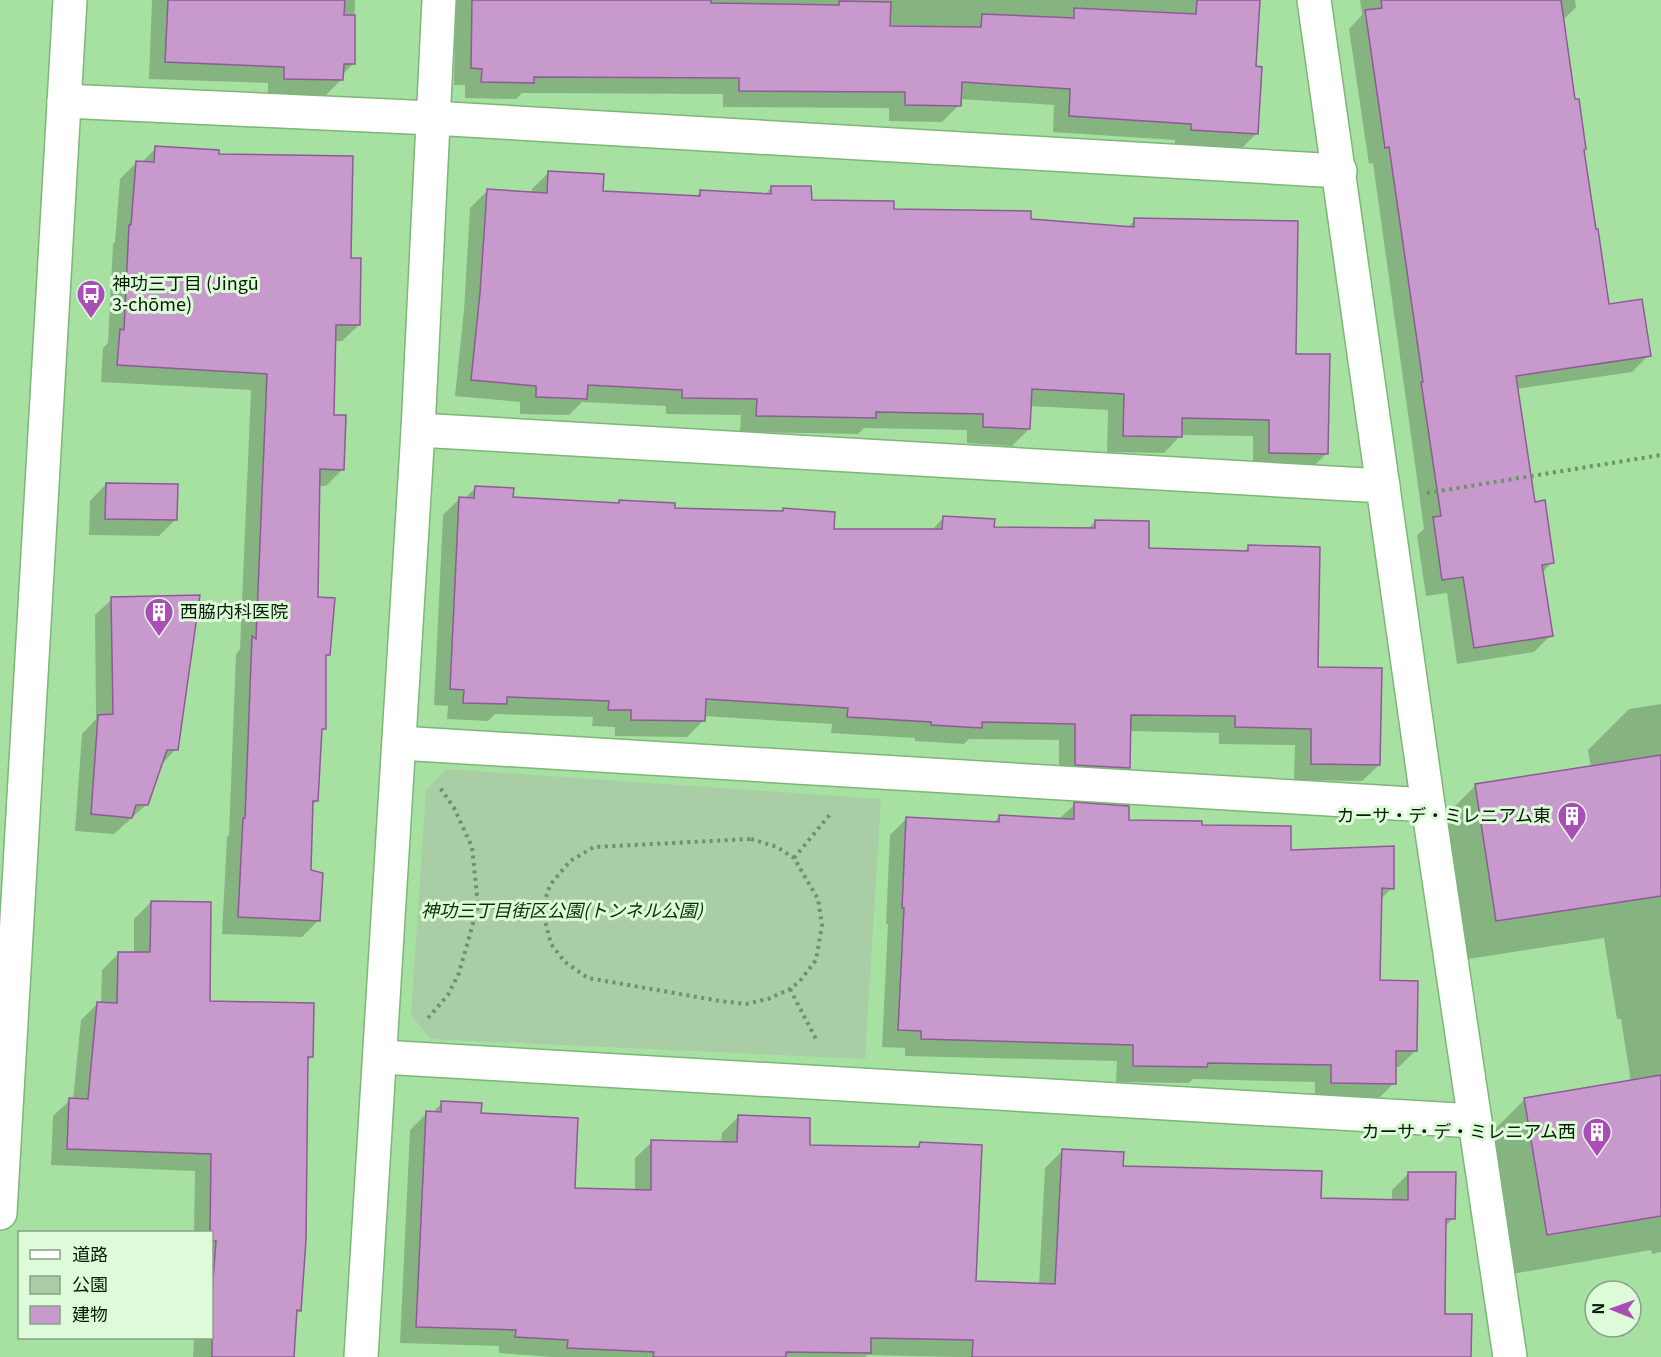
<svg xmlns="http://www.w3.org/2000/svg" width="1661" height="1357" font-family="Georgia,'Noto Sans JP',serif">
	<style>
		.green { fill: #a9cda5 }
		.shadow { fill: #0003 }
		.building { fill: #c799cd; stroke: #8e5b95; stroke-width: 1.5 }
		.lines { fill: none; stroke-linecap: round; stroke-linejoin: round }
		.minor-casing { stroke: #7db678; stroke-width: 36 }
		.path { stroke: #699566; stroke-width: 4; stroke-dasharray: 3 4.5; stroke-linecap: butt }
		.minor { stroke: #fff; stroke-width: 33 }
		.labels { text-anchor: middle; stroke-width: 6; stroke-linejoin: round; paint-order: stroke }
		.poi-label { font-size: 18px; fill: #071d06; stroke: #ddfad9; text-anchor: start }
		.park-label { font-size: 18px; font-style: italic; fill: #003400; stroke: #ddfad9 }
	</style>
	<rect width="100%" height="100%" fill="#a7e1a2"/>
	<!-- green -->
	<path class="green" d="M446,769L881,799L865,1059L431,1039L411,1015L426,790Z"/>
	<!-- shadow -->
	<g class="shadow">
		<path d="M152,0H355L353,64L342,75V79L325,96L268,95V83L149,79Z"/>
		<path d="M456,0H1259L1255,68L1257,133L1240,150L1175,146V140L1053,132L1054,105L959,99V105L942,122L889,121V108L723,107V94L522,93L516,99L465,98V85H454Z"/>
		<path d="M1360,0H1575L1576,7L1562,21L1608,305L1649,355L1632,372L1516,389L1534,504L1552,562L1542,573L1551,635L1534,652L1457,664L1447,593L1426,596L1417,535L1424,529L1373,163L1369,164L1349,29L1362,15Z"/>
		<path d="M156,148L217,155L350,259L359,325L342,341H334L333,416L343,469L326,486H318L316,599L329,654L324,658V728L321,731L317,801L311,806L310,872L318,921L302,937L222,934L227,837L229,835L236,654L240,649L251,390L101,382L103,348L108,343L113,244L115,242L120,179L136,163H141Z"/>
		<path d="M549,172L602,193L695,197L701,192L764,195L772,187L811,201L893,210L1127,228L1135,220L1294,355L1326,454L1310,470L1253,469V436L1181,435L1164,453L1107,452L1108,410L1030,406L1029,429L1012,446L967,443V430L864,428L858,434L740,432L741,415L666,414V406L582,402L569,415L520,414V402L455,396L464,310L470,208L487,191L532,194V189Z"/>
		<path d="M106,484L176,519L159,536L89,535L90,501Z"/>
		<path d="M476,487L511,499L617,504L620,501L673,509L781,512L784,509L832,530L931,531L944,517L993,528L1087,530L1095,521L1147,549L1243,552L1249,547L1316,669L1379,765L1362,781L1294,780L1295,745L1219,744V733L1129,731L1128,768L1112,784L1059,781V740L969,739L964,744L915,741V738L831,733L832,724L704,716V720L687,737L615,736V727L592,726L593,717L495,714L488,721L447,719L448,706L434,705L443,515L460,498L464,499Z"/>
		<path d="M112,599L176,749L160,766L147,804L114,834L75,831L82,734L96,719L95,615Z"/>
		<path d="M1661,704V1252L1652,1254L1651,1250L1506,1275L1484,1140L1525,1099L1631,1082L1621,1019H1617L1604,938L1455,961L1435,826L1476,785L1591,768L1588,750L1629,709Z"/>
		<path d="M1075,804L1127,822L1201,826L1289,851L1392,888L1380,900L1379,982L1415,1051L1399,1067H1395L1394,1083L1377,1100L1315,1099V1082L1193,1079L1189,1083L1116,1082L1117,1061L905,1056V1048L882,1047L888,924H886L890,835L907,818L993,823L999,817L1059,819Z"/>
		<path d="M151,902L208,1003L311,1057L307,1062L300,1310L295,1315L292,1357H193L194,1338H212V1232H194L195,1171L51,1165L53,1116L70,1100H73L81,1020L97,1004H101L102,970L119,953H134V919Z"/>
		<path d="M442,1103L480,1114L573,1190L635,1191V1158L652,1142L721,1143L722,1133L739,1116L808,1146L916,1148L920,1144L974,1282L1039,1285L1045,1168L1062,1151L1122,1167L1320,1200L1392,1201V1190L1409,1173L1453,1218L1445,1227L1443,1315L1470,1357H957L867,1355L865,1357H552L499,1353V1346L400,1343L410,1130L427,1113H432Z"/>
	</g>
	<!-- building -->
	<g class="building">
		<path d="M168,0H345L344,15H355V64H344L343,80L284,79V67L165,62Z"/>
		<path d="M472,0H711V3L839,5V1L891,2L890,26L981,27L982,14L1074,18V8L1196,14L1197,0H1260L1256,66L1262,67L1258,134L1191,130V124L1069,116L1070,89L962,82L961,106L905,105V92L739,91V78L534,77V83L481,82L482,69L471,68Z"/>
		<path d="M1381,0H1561L1575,99H1579L1586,149L1584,150L1596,229H1598L1609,304L1642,299L1651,356L1516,376L1535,502L1545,500L1554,563L1542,565L1553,636L1474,648L1463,577L1442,580L1433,517L1441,516L1421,382H1423L1389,147L1385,148L1365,10L1382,8Z"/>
		<path d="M155,146L219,150V154L353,156L351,258H361L360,325H336L334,415H346L344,470L320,469L318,597L335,598L330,655H326V729H322L318,801H313L311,870L323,873L320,921L238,917L243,818H245L252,636L256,639L267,374L117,365L120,329L124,330L129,225H131L136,161L154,162Z"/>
		<path d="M548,171L604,174L603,191L700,196V190L771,194V186H811L812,200L894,201V209L1031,211V219L1134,227V218L1298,221L1296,354H1330L1328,454L1269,453V420L1182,418V437L1123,436L1124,394L1032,389L1030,429L983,427V414L876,412V418L756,416L757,399L682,398V390L588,385L587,399L536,397V386L471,380L480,293L487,189L547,193Z"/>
		<path d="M106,483L178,484L177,520L105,519Z"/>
		<path d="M475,486L514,488L513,497L619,503V500L675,503V508L783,511V508L835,512L834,529H942L943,516L995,519L994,527L1095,528V520L1149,521V548L1248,551V545L1320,547L1318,667L1382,668L1380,765L1311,764V729L1235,727V716L1131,715L1130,768L1075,765V724L982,722V728L931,725V722L847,717L848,708L706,699L705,721L631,720V710H608L609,701L507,697V704L463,703L464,690L450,689L459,497L474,498Z"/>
		<path d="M200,595L178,750H167L148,805H136L132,818L91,814L98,715L113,714L111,597Z"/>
		<path d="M1661,755V896L1496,921L1475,784Z"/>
		<path d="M1074,802L1129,806V820L1202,821V825L1291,826V850L1394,846V889L1382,888L1380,980L1418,981L1417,1051H1396V1084L1331,1083V1065L1208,1063L1207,1067L1133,1066V1045L921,1039V1031L898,1030L904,908H902L906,817L999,822V815L1070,819H1074Z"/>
		<path d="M151,901L211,902L210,1001L314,1003L313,1057H308L306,1240L301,1311L297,1310L294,1357H212V1293L216,1241H212V1233H210L211,1154L67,1149L69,1098L88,1099L97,1002L117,1003L118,952H150Z"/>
		<path d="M1661,1075V1216L1547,1235L1524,1098Z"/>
		<path d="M441,1101L482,1103L481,1113L578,1118L575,1188L651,1190V1140L737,1142L738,1115L810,1118V1145L919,1147L920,1142L982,1145L976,1281L1055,1284L1062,1149L1124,1152L1123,1166L1322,1171L1321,1198L1408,1200V1172H1456L1455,1219H1446L1445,1314H1472L1471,1357H972L973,1340L871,1338V1353L786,1352V1357H653L654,1352L567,1348L568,1340L515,1337L516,1330L416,1327L426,1111L441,1112Z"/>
	</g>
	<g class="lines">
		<!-- minor casing -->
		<g class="minor-casing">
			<g id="minor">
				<path d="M1314,0L1428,805L1510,1357"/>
				<path d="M64,101L432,118L1340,171"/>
				<path d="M418,430L1383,486"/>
				<path d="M399,743L1428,805"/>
				<path d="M381,1057L1475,1121"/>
				<path d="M0,1213L70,0"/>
				<path d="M361,1357L418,430L439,0"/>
			</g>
		</g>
		<!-- path -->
		<g class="path">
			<path d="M1427,493L1661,455"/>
			<path d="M751,839L777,847L794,858L818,899L822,925L816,960L800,981L790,989L768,999L746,1004L720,1001L588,978L565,962L551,944L542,909L550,885L570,861L594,847Z"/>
			<path d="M794,858L832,812"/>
			<path d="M478,906L542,909"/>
			<path d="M790,989L817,1041"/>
			<path d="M428,1018L448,995L459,973L478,906L472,847L454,808L439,786"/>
		</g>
		<!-- minor -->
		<use href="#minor" class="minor"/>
	</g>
	<!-- icons -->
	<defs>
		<g id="bus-pin" transform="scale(1.5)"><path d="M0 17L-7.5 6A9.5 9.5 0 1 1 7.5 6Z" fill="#aa4db7" stroke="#ddfad9"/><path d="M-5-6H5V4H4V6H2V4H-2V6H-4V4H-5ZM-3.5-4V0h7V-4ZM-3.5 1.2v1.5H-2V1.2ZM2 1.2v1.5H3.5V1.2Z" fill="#fff"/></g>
		<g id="building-pin" transform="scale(1.5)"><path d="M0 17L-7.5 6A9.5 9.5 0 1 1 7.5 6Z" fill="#aa4db7" stroke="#ddfad9"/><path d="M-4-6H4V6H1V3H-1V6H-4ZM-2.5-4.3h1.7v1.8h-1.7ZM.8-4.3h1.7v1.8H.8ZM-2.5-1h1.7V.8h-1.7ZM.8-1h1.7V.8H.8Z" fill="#fff"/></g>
	</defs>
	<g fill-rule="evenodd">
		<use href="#bus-pin" x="91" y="294"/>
		<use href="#building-pin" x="159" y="612"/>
		<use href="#building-pin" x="1572" y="816"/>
		<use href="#building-pin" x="1597" y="1132"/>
	</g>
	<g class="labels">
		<!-- poi labels -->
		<g class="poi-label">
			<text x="112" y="290">神功三丁目 (Jingū<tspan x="112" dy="21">3-chōme)</tspan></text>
			<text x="180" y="618">西脇内科医院</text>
			<text x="1551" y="822" text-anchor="end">カーサ・デ・ミレニアム東</text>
			<text x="1576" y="1138" text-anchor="end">カーサ・デ・ミレニアム西</text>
		</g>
		<!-- park labels -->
		<g class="park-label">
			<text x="562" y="917">神功三丁目街区公園(トンネル公園)</text>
		</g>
	</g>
	<!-- legend -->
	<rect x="18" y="1231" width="195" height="108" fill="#ddfad9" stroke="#87a285" stroke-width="1.5"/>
	<rect x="30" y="1250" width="30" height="9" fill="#ffffff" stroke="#87a285" stroke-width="1.5"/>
	<text x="72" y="1261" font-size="18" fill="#071d06">道路</text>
	<rect x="30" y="1276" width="30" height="18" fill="#a9cda5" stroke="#87a285" stroke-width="1.5"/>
	<text x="72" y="1291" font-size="18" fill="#071d06">公園</text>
	<rect x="30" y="1306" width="30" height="18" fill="#c799cd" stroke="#87a285" stroke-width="1.5"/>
	<text x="72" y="1321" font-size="18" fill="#071d06">建物</text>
	<!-- north arrow -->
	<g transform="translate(1613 1309) rotate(271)"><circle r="28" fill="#ddfad9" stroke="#87a285" stroke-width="1.5"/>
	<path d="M0-4.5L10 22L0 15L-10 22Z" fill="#aa4db7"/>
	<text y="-9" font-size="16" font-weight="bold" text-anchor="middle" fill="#071d06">N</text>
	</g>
</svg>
